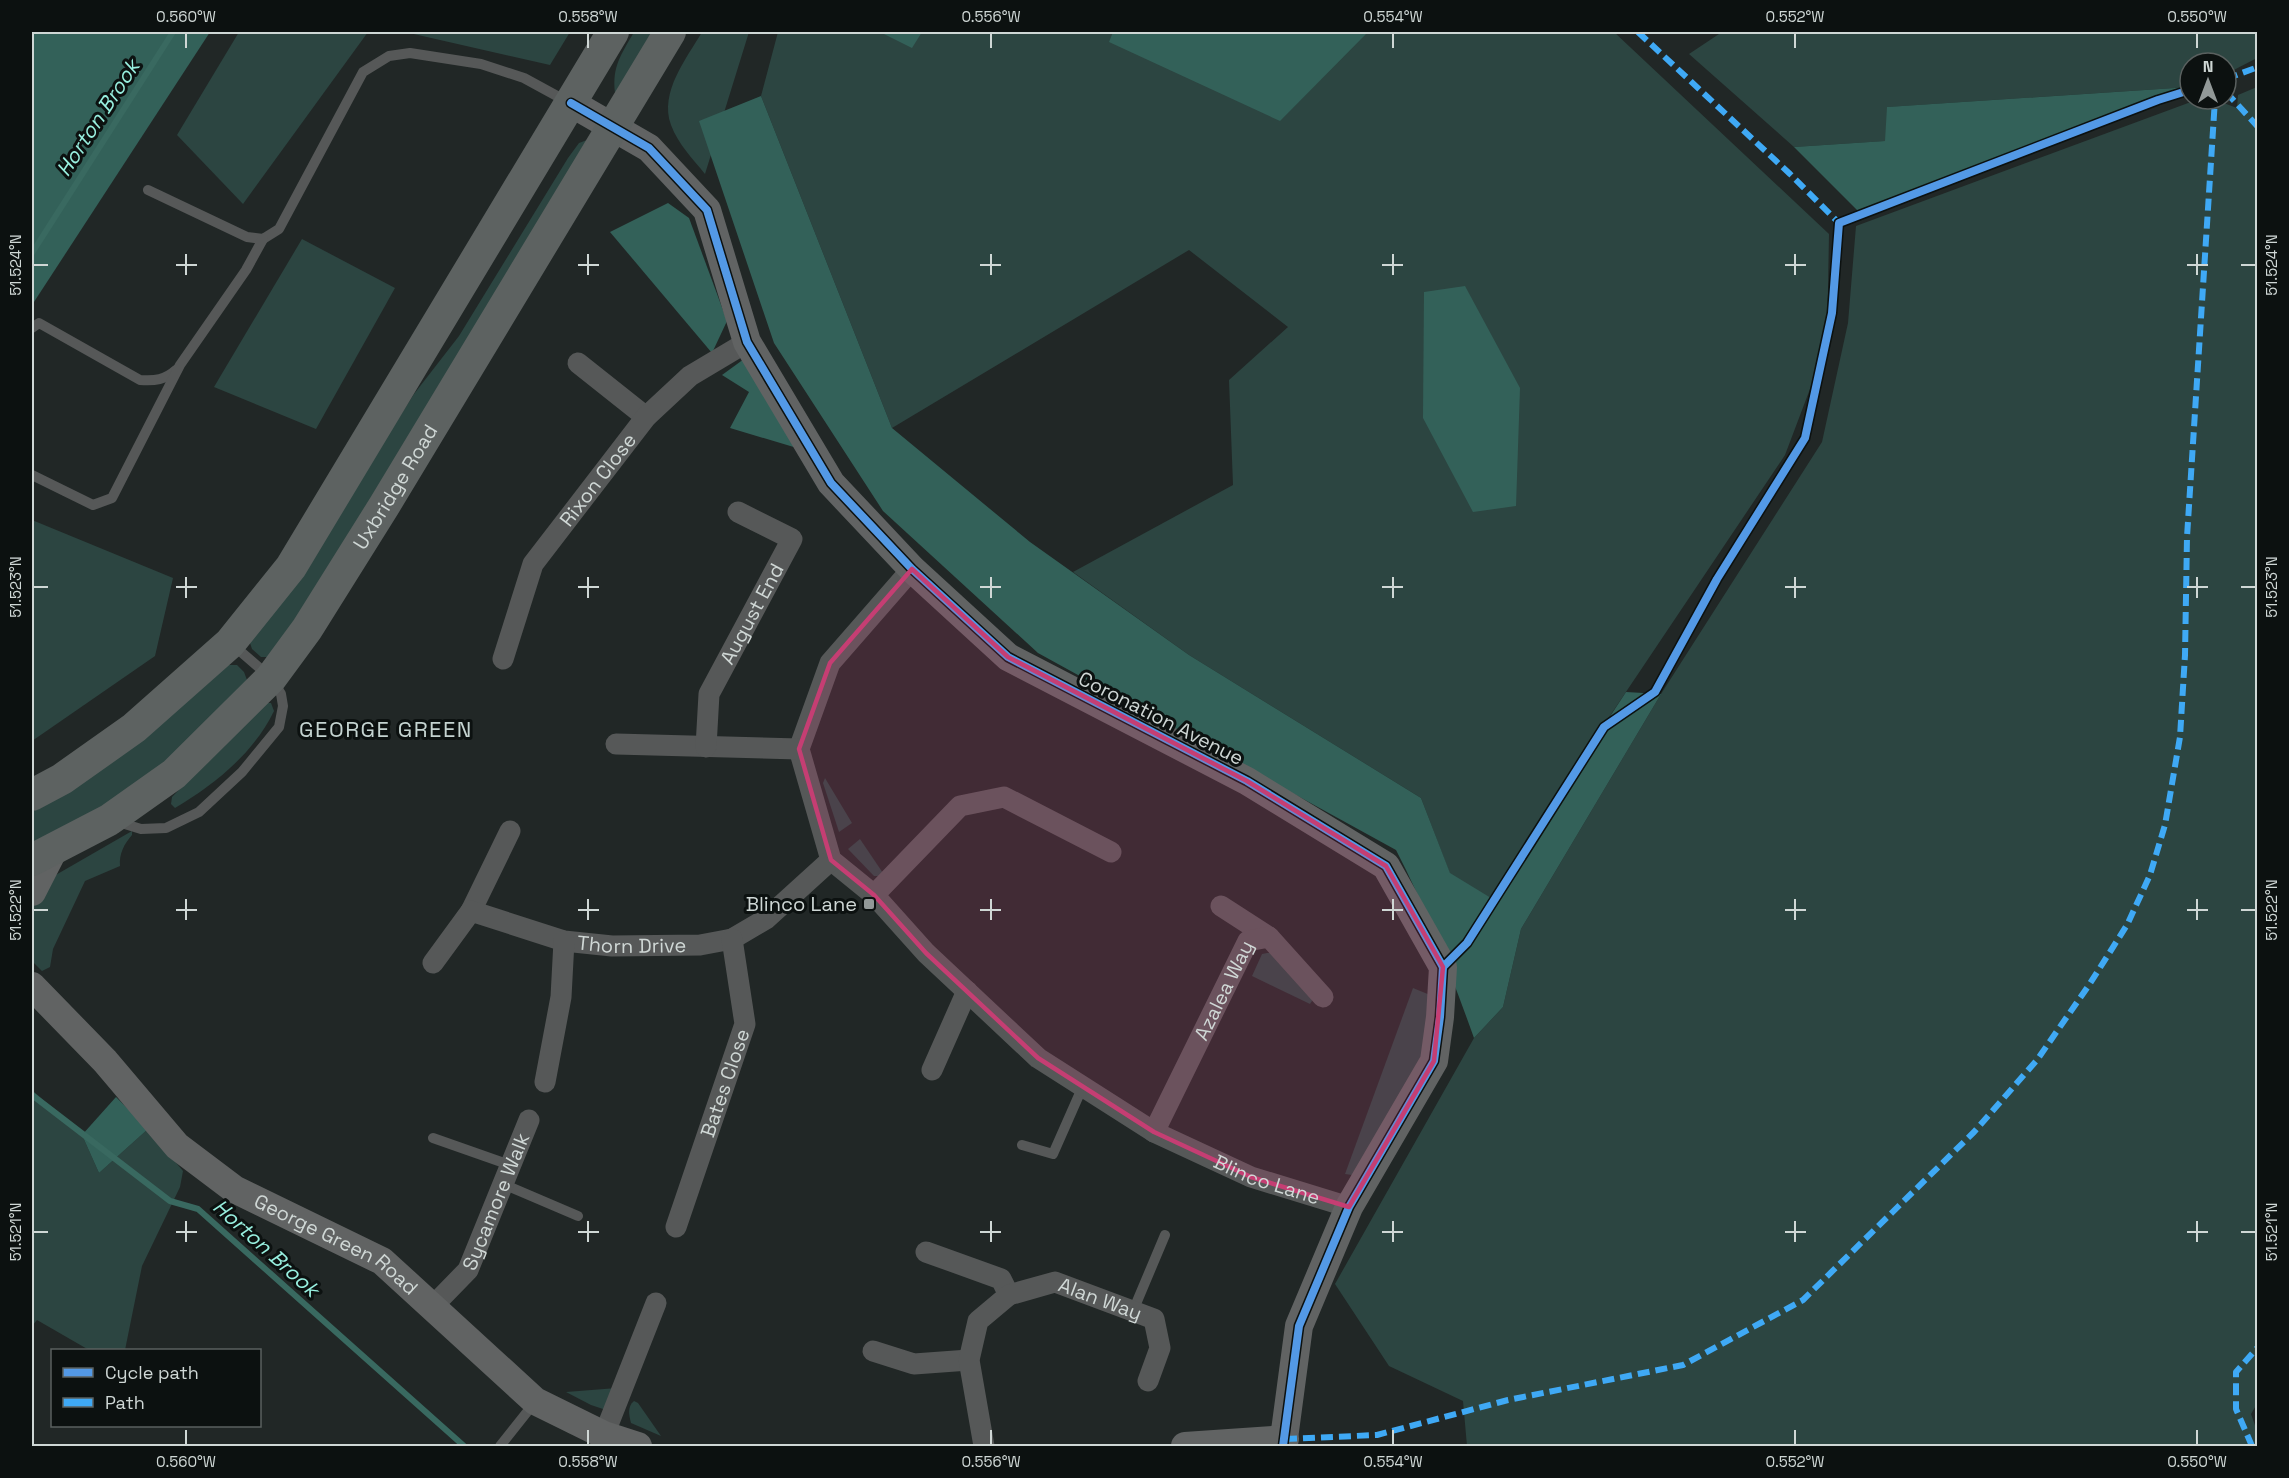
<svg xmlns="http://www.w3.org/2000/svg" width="2289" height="1478" font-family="'Space Grotesk',sans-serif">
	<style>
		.green { fill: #2c4541 }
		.forest { fill: #336159 }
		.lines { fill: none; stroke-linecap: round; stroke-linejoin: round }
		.stream { stroke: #396960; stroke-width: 6 }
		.lane { stroke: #565858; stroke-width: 10 }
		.street { stroke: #565858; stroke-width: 21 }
		.secondary { stroke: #616363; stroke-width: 28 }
		.primary { stroke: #5d6261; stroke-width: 32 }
		.quiet { stroke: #3fa9f5; stroke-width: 6; stroke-dasharray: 12 6; stroke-linecap: butt }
		.cycleway-casing { stroke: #0c1110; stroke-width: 11 }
		.cycleway { stroke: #5399e6; stroke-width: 8 }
		.marked { fill: #c53e73; fill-opacity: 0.2; stroke: #c53e73; stroke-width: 4.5; stroke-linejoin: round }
		.ticks { fill: none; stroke: #cfd7d5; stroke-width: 2 }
		.poi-dot { fill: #929998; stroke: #0c1110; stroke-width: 2 }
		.labels { text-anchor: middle; stroke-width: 6; stroke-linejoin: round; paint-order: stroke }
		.street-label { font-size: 20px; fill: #cfd7d5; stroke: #0c1110 }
		.poi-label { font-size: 20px; fill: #cfd7d5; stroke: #0c1110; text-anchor: end }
		.water-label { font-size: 21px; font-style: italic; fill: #98f0e0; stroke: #0c1110 }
		.quarter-label { font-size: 22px; letter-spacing: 1.5px; fill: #c4d3d0; stroke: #0c1110 }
		.neatline { fill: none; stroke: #cfd7d5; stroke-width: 2 }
		.ticks-label { font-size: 15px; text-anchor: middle; fill: #cfd7d5 }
	</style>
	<rect width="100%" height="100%" fill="#212726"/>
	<!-- green -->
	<g class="green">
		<path d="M239,32H368L243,204L177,135Z"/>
		<path d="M405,32H570L550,65Z"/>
		<path d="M634,32H666L615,93C612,66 621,55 634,32Z"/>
		<path d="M702,32H749L705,174C693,159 678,144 671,125C659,92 687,58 702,32Z"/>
		<path d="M778,32H1614L1829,234L1827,344L1785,455L1534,829L1491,899L1450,874L1421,798L1189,655L1073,572L1233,485L1229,380L1288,327L1189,250L892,428L761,96Z"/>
		<path d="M1722,32H2258L2257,58L2226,74V63H2190V87L1888,107L1886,141L1794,147L1689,54Z"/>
		<path d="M2257,87L2258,1402L2251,1414L2257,1431V1446H1467L1463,1401L1389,1366L1335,1284L1474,1038L1503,1007L1521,929L1661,694L1822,442L1848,323L1856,226L2199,99H2213L2237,108L2238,95Z"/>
		<path d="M587,140L356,534L268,657H261L252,649L249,640L379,449L414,394L459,336L568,158L579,143Z"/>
		<path d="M302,239L395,288L316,429L214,387Z"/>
		<path d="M32,520L173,578L155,656L32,741Z"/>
		<path d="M222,665H237L244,672L247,680L200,735L113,802L32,847V812L68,792Z"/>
		<path d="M263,703H271L274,711C253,754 215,784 175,808L171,804L172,797Z"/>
		<path d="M825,778L852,823L839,832L823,783Z"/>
		<path d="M132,831V835C124,844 119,854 120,866L85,881L53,949L50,967L42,971L32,961V901L47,880Z"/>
		<path d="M860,839L885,876H874L848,849Z"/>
		<path d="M1267,953H1272L1311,995L1312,1001L1310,1004L1252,976L1262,954Z"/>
		<path d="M1413,988L1435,997L1434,1029L1365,1177L1345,1174Z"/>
		<path d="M32,1090L82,1135L99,1173L148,1129L183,1171L180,1187L142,1266L125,1350H89L37,1320L32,1326Z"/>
		<path d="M617,1388L606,1410L591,1405L566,1392Z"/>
		<path d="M634,1401L638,1403L661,1436L631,1423C629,1415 627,1407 634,1401Z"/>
	</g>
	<!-- forest -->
	<g class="forest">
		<path d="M32,32H210L32,305Z"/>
		<path d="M880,32H922L912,48Z"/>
		<path d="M1113,32H1368L1280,121L1109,42Z"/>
		<path d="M2190,87V90L1860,213L1794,147L1885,141L1887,107Z"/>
		<path d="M761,96L892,428L1030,542L1189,655L1421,798L1450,873L1491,898L1626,692L1661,694L1521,929L1503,1007L1474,1038C1451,974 1427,910 1396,850L1038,653L883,511L774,343L699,121Z"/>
		<path d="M668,203L689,218L727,321L712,353L610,232Z"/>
		<path d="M1465,286L1520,388L1516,506L1473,512L1423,418L1424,292Z"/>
		<path d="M744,359L797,448L730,428L749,392L722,375Z"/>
		<path d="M116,1097L148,1129L99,1173L82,1135Z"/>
	</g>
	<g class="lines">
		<!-- stream -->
		<g class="stream">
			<path d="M32,253L173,32"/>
			<path d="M32,1095L170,1201L198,1209L464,1446"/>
		</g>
		<!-- lane -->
		<g class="lane">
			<path d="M148,190L247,237L263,239L279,229L363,72L389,56L410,53L481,64L524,78L568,102"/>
			<path d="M32,328L39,323L140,380C155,381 165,380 176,370"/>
			<path d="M32,475L93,505L112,498L180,365L246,270L263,239"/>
			<path d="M115,821L141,829L166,828L199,812L242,772L279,727L283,706L281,694L271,678L233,645"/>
			<path d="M433,1138L510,1165"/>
			<path d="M1022,1145L1053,1154L1083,1086"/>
			<path d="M503,1184L578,1216"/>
			<path d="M1133,1311L1165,1235"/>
			<path d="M500,1446L535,1402"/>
		</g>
		<!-- street -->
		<g class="street">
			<path d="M578,363L646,417"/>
			<path id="s1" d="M912,569L830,663L799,749L831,860L874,895L926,953L1038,1058L1154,1132L1251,1177L1349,1207"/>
			<path id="s2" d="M503,659L533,564L646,417L690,376L747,342"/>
			<path d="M616,744L799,749"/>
			<path id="s3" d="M706,747L709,694L792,539L738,512"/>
			<path d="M874,895L960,806L1004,797L1111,852"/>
			<path d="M1221,906L1269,937"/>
			<path d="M471,911L510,831"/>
			<path id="s4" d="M433,963L471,911L564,941L612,946L700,945L732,939L766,919L831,860"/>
			<path d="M932,1070L967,991"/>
			<path d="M545,1082L561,997L564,941"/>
			<path id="s5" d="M1154,1132L1248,941L1269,937L1323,997"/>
			<path id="s6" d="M676,1227L745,1024L732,939"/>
			<path d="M926,1252L1001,1279L1009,1295"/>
			<path id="s7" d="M433,1306L468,1270L529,1120"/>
			<path d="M873,1351L914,1364L969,1360"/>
			<path d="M604,1435L656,1303"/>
			<path id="s8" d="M984,1446L969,1360L978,1321L1009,1295L1055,1282L1154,1319L1160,1348L1148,1381"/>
		</g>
		<!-- secondary -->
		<g class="secondary">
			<path d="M571,103L649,148L707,210L747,342L831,483L912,569L1008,657L1247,781L1386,866L1443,967L1440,1017L1434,1061L1349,1207L1299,1326L1283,1446"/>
			<path d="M32,892L54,849"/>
			<path id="s9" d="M32,986L105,1061L177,1146L234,1189L382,1261L535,1401L604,1435L638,1446"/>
			<path d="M1185,1446L1285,1439"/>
		</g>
		<!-- primary -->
		<g class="primary">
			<path d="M32,795L62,779L134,728L230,643L291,567L613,32"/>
			<path id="s10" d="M32,860L109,820L174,774L271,678L307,629L384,506L670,32"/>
		</g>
		<!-- quiet -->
		<g class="quiet">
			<path d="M1638,32L1790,174L1839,223"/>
			<path d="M2226,79L2258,67"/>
			<path d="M2226,92L2258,127"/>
			<path d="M1285,1439L1377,1435L1508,1400L1683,1365L1803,1300L1974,1132L2037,1060L2089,985L2127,925L2150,875L2165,825L2180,737L2185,655L2187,537L2215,99"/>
			<path d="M2252,1446L2236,1409V1372L2258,1347"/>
		</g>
		<!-- cycleway casing -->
		<g class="cycleway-casing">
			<g id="cycleway">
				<path d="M571,103L649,148L707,210L747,342L831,483L912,569L1008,657L1247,781L1386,866L1443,967L1440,1017L1434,1061L1349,1207L1299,1326L1283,1446"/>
				<path d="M1443,967L1467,943L1604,727L1655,692L1717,579L1805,438L1832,313L1839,223L2158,100L2190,90"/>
			</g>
		</g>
		<!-- cycleway -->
		<use href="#cycleway" class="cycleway"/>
	</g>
	<!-- marked area -->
	<path class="marked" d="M912,569L1008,657L1247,781L1386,866L1443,967L1434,1061L1349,1207L1251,1177L1154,1132L1038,1058L926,953L874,895L831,860L799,749L830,663Z"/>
	<!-- ticks -->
	<path class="ticks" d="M186,33V48M588,33V48M991,33V48M1393,33V48M1795,33V48M2197,33V48M186,254V275M588,254V275M991,254V275M1393,254V275M1795,254V275M2197,254V275M33,265H48M176,265H197M578,265H599M980,265H1001M1382,265H1403M1785,265H1806M2187,265H2208M2241,265H2256M186,577V598M588,577V598M991,577V598M1393,577V598M1795,577V598M2197,577V598M33,587H48M176,587H197M578,587H599M980,587H1001M1382,587H1403M1785,587H1806M2187,587H2208M2241,587H2256M186,899V920M588,899V920M991,899V920M1393,899V920M1795,899V920M2197,899V920M33,910H48M176,910H197M578,910H599M980,910H1001M1382,910H1403M1785,910H1806M2187,910H2208M2241,910H2256M186,1221V1242M588,1221V1242M991,1221V1242M1393,1221V1242M1795,1221V1242M2197,1221V1242M33,1232H48M176,1232H197M578,1232H599M980,1232H1001M1382,1232H1403M1785,1232H1806M2187,1232H2208M2241,1232H2256M186,1430V1445M588,1430V1445M991,1430V1445M1393,1430V1445M1795,1430V1445M2197,1430V1445"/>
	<!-- markers -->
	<rect class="poi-dot" x="863" y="898" width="12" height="12" rx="3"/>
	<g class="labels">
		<!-- street labels -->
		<g class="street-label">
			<text dy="7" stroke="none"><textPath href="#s2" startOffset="206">Rixon Close</textPath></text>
			<text dy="7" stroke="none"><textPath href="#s10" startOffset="531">Uxbridge Road</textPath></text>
			<text dy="7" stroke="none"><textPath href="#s3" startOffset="144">August End</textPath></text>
			<text transform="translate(1161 718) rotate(27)" y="7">Coronation Avenue</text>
			<text dy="7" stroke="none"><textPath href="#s4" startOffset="230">Thorn Drive</textPath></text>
			<text dy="7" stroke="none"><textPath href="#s5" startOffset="158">Azalea Way</textPath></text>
			<text dy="7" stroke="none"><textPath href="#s6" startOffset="152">Bates Close</textPath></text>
			<text dy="7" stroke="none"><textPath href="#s1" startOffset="879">Blinco Lane</textPath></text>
			<text dy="7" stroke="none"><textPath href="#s7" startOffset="124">Sycamore Walk</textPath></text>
			<text dy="7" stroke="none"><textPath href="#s9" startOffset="404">George Green Road</textPath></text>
			<text dy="7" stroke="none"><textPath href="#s8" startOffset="264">Alan Way</textPath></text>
		</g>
		<!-- poi labels -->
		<g class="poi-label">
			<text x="857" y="911">Blinco Lane</text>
		</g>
		<!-- water labels -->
		<g class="water-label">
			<text transform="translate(98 118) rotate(-57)" y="7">Horton Brook</text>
			<text transform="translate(266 1248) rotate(42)" y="7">Horton Brook</text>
		</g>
		<!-- quarter labels -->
		<g class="quarter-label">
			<text x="386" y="737">GEORGE GREEN</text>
		</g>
	</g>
	<!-- border -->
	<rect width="2289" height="1478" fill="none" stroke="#0c1110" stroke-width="66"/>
	<!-- legend -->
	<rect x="51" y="1349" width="210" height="78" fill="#0c1110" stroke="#5a605f" stroke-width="1.5"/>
	<rect x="63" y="1368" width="30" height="9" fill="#5399e6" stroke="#5a605f" stroke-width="1.5"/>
	<text x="105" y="1379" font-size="18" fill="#cfd7d5">Cycle path</text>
	<rect x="63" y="1398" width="30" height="9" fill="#3fa9f5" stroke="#5a605f" stroke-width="1.5"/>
	<text x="105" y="1409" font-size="18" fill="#cfd7d5">Path</text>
	<!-- north arrow -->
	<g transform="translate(2208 81)"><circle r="28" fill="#0c1110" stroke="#5a605f" stroke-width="1.5"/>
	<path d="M0-4.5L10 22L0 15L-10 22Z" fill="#929998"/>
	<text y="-9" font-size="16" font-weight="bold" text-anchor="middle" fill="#cfd7d5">N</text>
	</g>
	<rect x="33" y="33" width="2223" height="1412" class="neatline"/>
	<g class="ticks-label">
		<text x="186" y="22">0.560°W</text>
		<text x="588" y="22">0.558°W</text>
		<text x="991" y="22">0.556°W</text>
		<text x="1393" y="22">0.554°W</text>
		<text x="1795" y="22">0.552°W</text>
		<text x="2197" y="22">0.550°W</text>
		<text transform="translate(16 265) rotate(-90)" y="5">51.524°N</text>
		<text transform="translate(2272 265) rotate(-90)" y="5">51.524°N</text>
		<text transform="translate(16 587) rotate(-90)" y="5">51.523°N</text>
		<text transform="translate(2272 587) rotate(-90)" y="5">51.523°N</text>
		<text transform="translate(16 910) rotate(-90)" y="5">51.522°N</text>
		<text transform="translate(2272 910) rotate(-90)" y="5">51.522°N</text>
		<text transform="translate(16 1232) rotate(-90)" y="5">51.521°N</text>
		<text transform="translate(2272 1232) rotate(-90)" y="5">51.521°N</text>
		<text x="186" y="1467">0.560°W</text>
		<text x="588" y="1467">0.558°W</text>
		<text x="991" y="1467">0.556°W</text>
		<text x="1393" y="1467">0.554°W</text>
		<text x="1795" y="1467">0.552°W</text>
		<text x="2197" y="1467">0.550°W</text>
	</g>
</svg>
